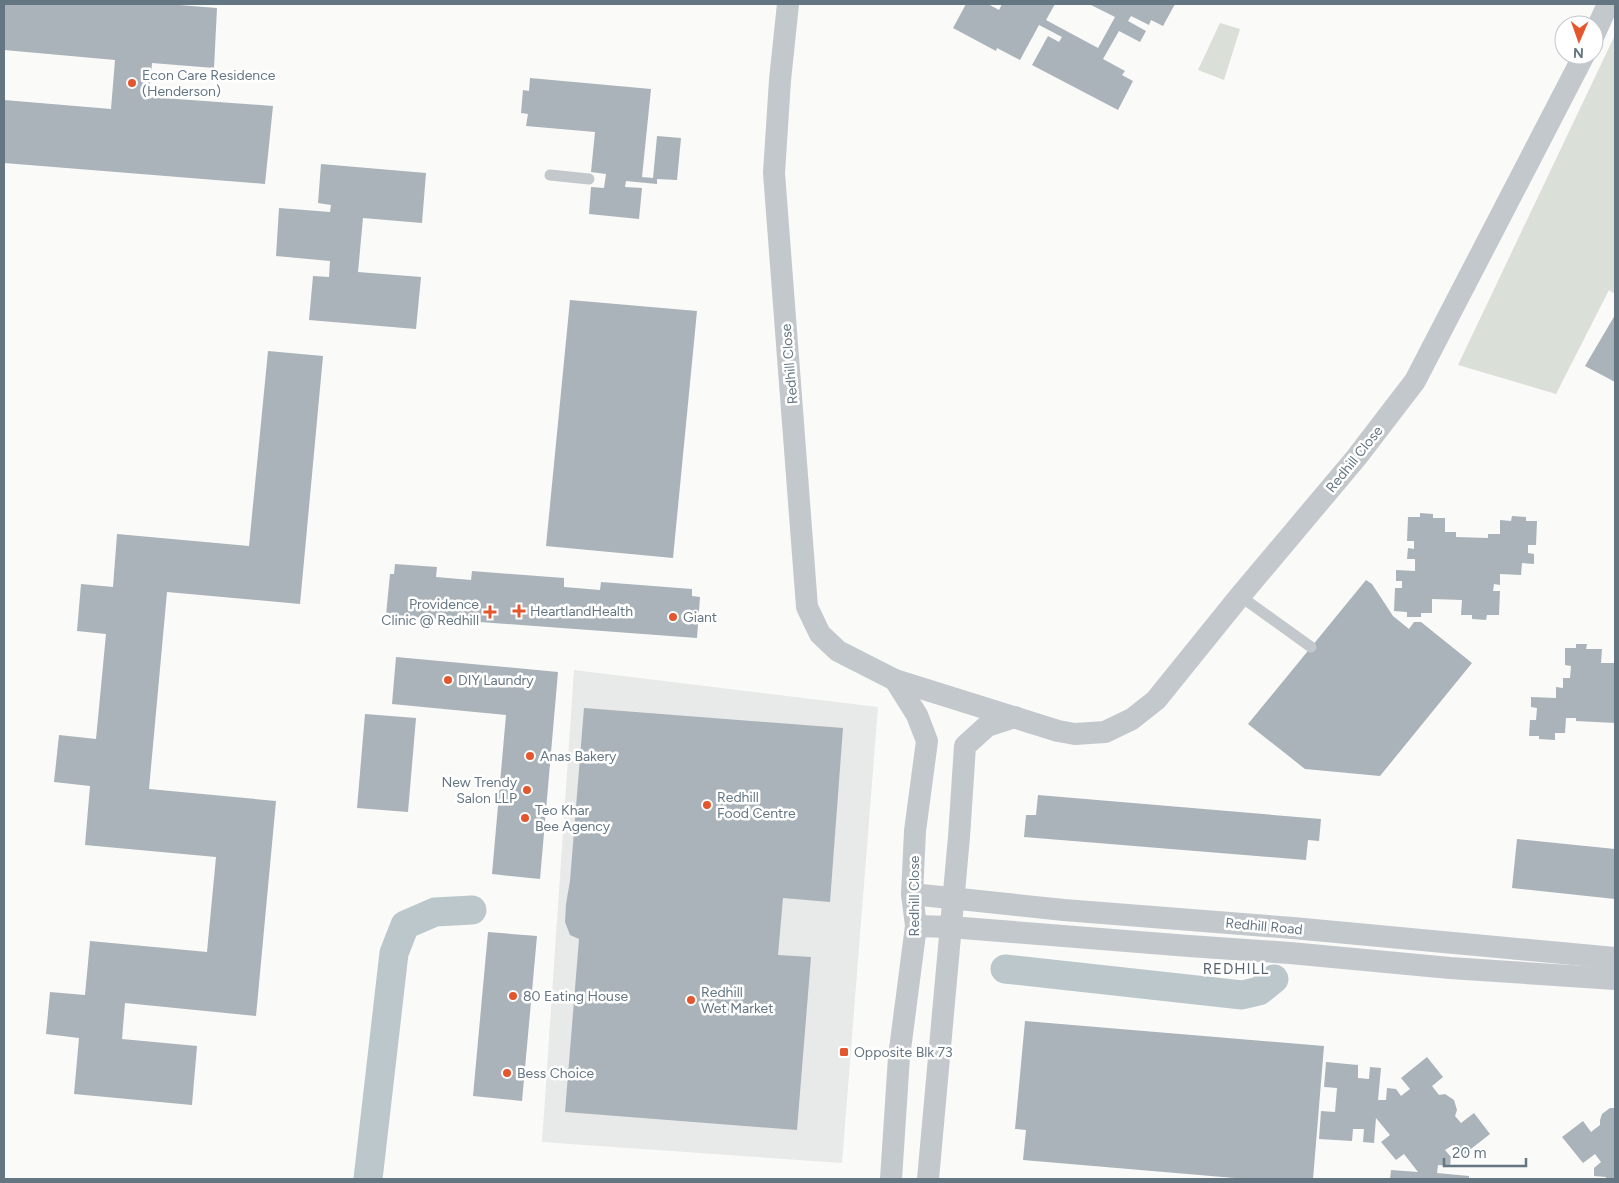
<svg xmlns="http://www.w3.org/2000/svg" width="1619" height="1183" font-family="Figtree,sans-serif">
	<style>
		.built { fill: #e8e9e9 }
		.green { fill: #dadfd7 }
		.lines { fill: none; stroke-linecap: round; stroke-linejoin: round }
		.canal { stroke: #bbc7cb; stroke-width: 29 }
		.building { fill: #aab3b9 }
		.lane { stroke: #c3c8cc; stroke-width: 11 }
		.street { stroke: #c3c8cc; stroke-width: 22 }
		.poi-dot { fill: #e4572e; stroke: #fff; stroke-width: 2 }
		.labels { text-anchor: middle; stroke-width: 5; stroke-linejoin: round; paint-order: stroke }
		.poi-label { font-size: 14px; fill: #657683; stroke: #fff; text-anchor: start }
		.street-label { font-size: 14px; fill: #657683; stroke: #fff }
		.neighbourhood-label { font-size: 15px; letter-spacing: 1px; fill: #57646e; stroke: #fff }
	</style>
	<rect width="100%" height="100%" fill="#fafaf8"/>
	<!-- built -->
	<path class="built" d="M574,670L878,707L842,1163L542,1142Z"/>
	<!-- green -->
	<g class="green">
		<path d="M1220,23L1240,29L1224,80L1198,70Z"/>
		<path d="M1615,35V294L1609,290L1556,394L1458,365Z"/>
	</g>
	<g class="lines">
		<!-- canal -->
		<g class="canal">
			<path d="M1005,969L1242,995L1259,991L1274,979"/>
			<path d="M368,1179L394,953L405,925L435,912L472,910"/>
		</g>
	</g>
	<!-- building -->
	<g class="building">
		<path d="M4,4H166L217,8L214,68L152,63L149,97L273,106L265,184L4,163V100L111,109L115,60L4,50Z"/>
		<path d="M966,4H976L979,5L980,4H988L999,10L1002,4H1055L1046,20L1098,48L1115,17L1089,4H1175L1163,26L1151,20L1149,25L1131,16L1128,21L1146,31L1140,42L1119,31L1103,59L1125,71L1122,75L1133,81L1118,110L1032,65L1048,36L1059,42L1062,37L1039,25L1020,60L997,48L996,51L953,28Z"/>
		<path d="M530,78L651,89L642,177L653,178L657,136L681,138L677,180L657,179V184L626,181L625,187L642,188L639,219L589,214L591,187L604,188L606,174L591,172L595,132L526,126L528,114L521,113L523,90L529,91Z"/>
		<path d="M321,164L426,173L422,223L363,218L358,272L421,277L416,329L309,320L313,276L329,277L330,261L276,256L279,208L330,212L331,205L318,203Z"/>
		<path d="M570,300L697,311L673,558L546,546Z"/>
		<path d="M1615,315V382L1585,366Z"/>
		<path d="M268,351L323,356L300,604L167,592L149,789L276,801L256,1016L125,1003L122,1039L197,1046L192,1105L74,1094L79,1038L46,1034L50,992L85,995L90,941L207,952L216,857L85,845L90,786L54,782L59,735L96,739L106,634L77,631L81,584L113,587L117,534L249,546Z"/>
		<path d="M1420,513L1433,514V518H1445V532H1456V537L1488,538V534H1500V520L1511,521L1512,516L1526,517V521H1537L1536,545H1528V553L1534,554V564L1522,563L1521,575L1500,574V585L1494,584L1493,591H1500L1499,615H1487L1486,620L1472,619V615H1461L1462,600L1432,599V613H1421V617H1407V612L1394,611L1395,588H1402V581H1396V570L1415,571V559H1407L1408,548L1414,549V541H1407L1408,517H1420Z"/>
		<path d="M395,564L437,567L436,577L471,580L472,571L564,578V587L600,590L601,582L692,589V596L700,597L697,638L386,615L390,574H394Z"/>
		<path d="M1366,580L1372,584L1393,616L1409,629L1414,622H1421L1472,663L1380,776L1305,769L1248,724Z"/>
		<path d="M1576,644H1587L1586,649H1602L1601,663H1615V723L1576,721V718H1566L1565,733H1555V740L1539,739V736H1529L1530,720H1536L1537,708L1531,707V697L1556,698V687L1563,688V678H1570L1571,666L1565,665V648H1576Z"/>
		<path d="M396,657L558,672L540,879L492,874L506,715L392,704Z"/>
		<path d="M584,708L843,728L830,902L783,898L778,955L811,957L797,1130L565,1112L579,939L570,935L565,922L566,904L570,881Z"/>
		<path d="M365,714L416,718L408,812L357,808Z"/>
		<path d="M1038,795L1321,819L1319,841L1308,840L1306,860L1024,837L1026,815H1036Z"/>
		<path d="M1517,839L1615,849V899L1512,888Z"/>
		<path d="M488,932L537,936L522,1101L473,1096Z"/>
		<path d="M1025,1021L1324,1046L1313,1179H1246L1023,1160L1026,1130L1015,1129Z"/>
		<path d="M1427,1057L1443,1077L1432,1086L1439,1095L1445,1094L1454,1100L1457,1110L1455,1116L1461,1123L1474,1113L1490,1134L1462,1156L1453,1145L1445,1150L1451,1157L1450,1166L1438,1165L1437,1173L1469,1176V1179H1390L1391,1170L1418,1172L1404,1154L1396,1160L1381,1142L1390,1135L1376,1118L1374,1143L1363,1142L1364,1129H1353L1352,1141L1319,1139L1321,1111L1335,1112L1337,1088L1324,1087L1326,1062L1358,1065V1078L1369,1079L1370,1067L1381,1068L1378,1100H1386L1387,1088L1396,1089L1401,1096L1410,1089L1401,1078Z"/>
		<path d="M1610,1108H1615V1179H1606V1177L1594,1176V1168L1601,1162L1595,1154L1583,1163L1562,1137L1583,1121L1591,1132L1600,1125V1120L1602,1114Z"/>
	</g>
	<g class="lines">
		<!-- lane -->
		<g class="lane">
			<path d="M550,175L589,179"/>
			<path d="M1240,596L1311,647"/>
		</g>
		<!-- street -->
		<g class="street">
			<path d="M788,4L780,80L774,173L807,607L820,634L838,651L895,680L1058,731L1075,734L1105,732L1132,719L1156,700L1240,596L1356,458L1415,381L1584,55"/>
			<path d="M1594,35L1608,4"/>
			<path d="M912,894L1064,910L1293,928L1615,958"/>
			<path d="M916,926L950,927L1189,946L1290,953L1450,968L1615,979"/>
			<path d="M891,1179L899,1057L916,926L912,894L915,831L927,741L917,715L895,680"/>
			<path d="M928,1179L959,837L965,746L987,726L1015,717"/>
		</g>
	</g>
	<!-- markers -->
	<g class="poi-dot">
		<circle cx="132" cy="83" r="5"/>
		<path d="M516.5 603.5h5v5h5v5h-5v5h-5v-5h-5v-5h5z"/>
		<path d="M487.5 604.5h5v5h5v5h-5v5h-5v-5h-5v-5h5z"/>
		<circle cx="673" cy="617" r="5"/>
		<circle cx="448" cy="680" r="5"/>
		<circle cx="530" cy="756" r="5"/>
		<circle cx="527" cy="790" r="5"/>
		<circle cx="707" cy="805" r="5"/>
		<circle cx="525" cy="818" r="5"/>
		<circle cx="513" cy="996" r="5"/>
		<circle cx="691" cy="1000" r="5"/>
		<rect x="839" y="1047" width="10" height="10" rx="2.5"/>
		<circle cx="507" cy="1073" r="5"/>
	</g>
	<g class="labels">
		<!-- poi labels -->
		<g class="poi-label">
			<text x="142" y="80">Econ Care Residence<tspan x="142" dy="16">(Henderson)</tspan></text>
			<text x="479" y="609" text-anchor="end">Providence<tspan x="479" dy="16">Clinic @ Redhill</tspan></text>
			<text x="530" y="616">HeartlandHealth</text>
			<text x="683" y="622">Giant</text>
			<text x="458" y="685">DIY Laundry</text>
			<text x="540" y="761">Anas Bakery</text>
			<text x="517" y="787" text-anchor="end">New Trendy<tspan x="517" dy="16">Salon LLP</tspan></text>
			<text x="717" y="802">Redhill<tspan x="717" dy="16">Food Centre</tspan></text>
			<text x="535" y="815">Teo Khar<tspan x="535" dy="16">Bee Agency</tspan></text>
			<text x="701" y="997">Redhill<tspan x="701" dy="16">Wet Market</tspan></text>
			<text x="523" y="1001">80 Eating House</text>
			<text x="854" y="1057">Opposite Blk 73</text>
			<text x="517" y="1078">Bess Choice</text>
		</g>
		<!-- street labels -->
		<g class="street-label">
			<text transform="translate(789 364) rotate(-95)" y="5">Redhill Close</text>
			<text transform="translate(1354 459) rotate(-51)" y="5">Redhill Close</text>
			<text transform="translate(914 896) rotate(-90)" y="5">Redhill Close</text>
			<text transform="translate(1264 926) rotate(5)" y="5">Redhill Road</text>
		</g>
		<!-- neighbourhood labels -->
		<g class="neighbourhood-label">
			<text x="1236" y="974">REDHILL</text>
		</g>
	</g>
	<!-- border -->
	<rect width="1619" height="1183" fill="none" stroke="#657683" stroke-width="10"/>
	<!-- north arrow -->
	<g transform="translate(1579 40) rotate(182)"><circle r="24" fill="#ffffff" stroke="#c1c8cd"/>
	<path d="M0-4L9 19L0 12L-9 19Z" fill="#e4572e"/>
	<text y="-8" font-size="14" font-weight="bold" text-anchor="middle" fill="#657683">N</text>
	</g>
	<!-- scale -->
	<path d="M1444 1158v8h82v-8" fill="none" stroke="#657683" stroke-width="2.5"/>
	<text x="1452" y="1158" font-size="15" fill="#657683" stroke="#ffffff" stroke-width="4" paint-order="stroke">20 m</text>
</svg>
